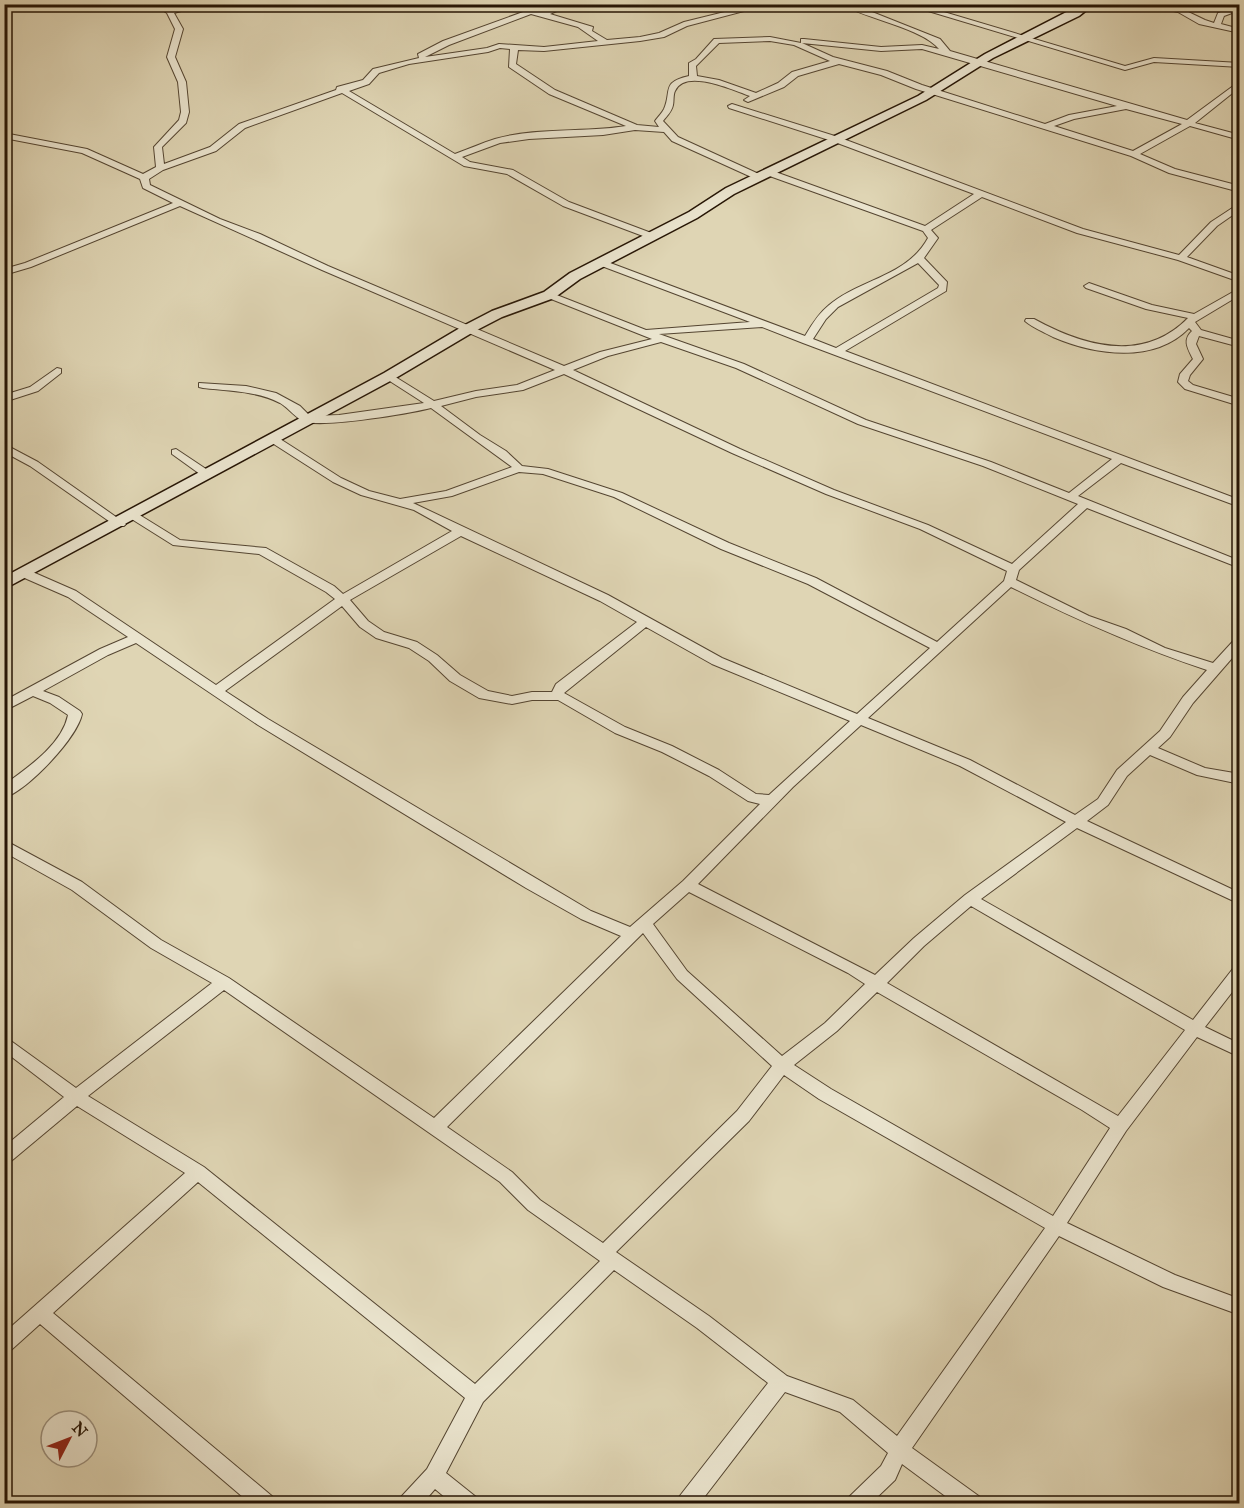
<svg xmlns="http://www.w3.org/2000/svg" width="1244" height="1508" font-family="'IM FELL Great Primer',serif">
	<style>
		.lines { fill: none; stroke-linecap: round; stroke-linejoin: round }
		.street-casing { stroke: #544531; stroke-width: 2 }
		.secondary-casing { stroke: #261505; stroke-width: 3 }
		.street { fill: #eae4ce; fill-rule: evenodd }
		.secondary { fill: #eae4ce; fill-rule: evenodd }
	</style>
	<rect width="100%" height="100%" fill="#dfd5b4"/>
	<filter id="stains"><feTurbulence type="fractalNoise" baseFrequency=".00333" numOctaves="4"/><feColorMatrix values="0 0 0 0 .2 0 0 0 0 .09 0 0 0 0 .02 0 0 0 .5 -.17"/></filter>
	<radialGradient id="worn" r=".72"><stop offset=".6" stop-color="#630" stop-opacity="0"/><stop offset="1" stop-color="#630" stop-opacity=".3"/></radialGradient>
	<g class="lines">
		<!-- street casing -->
		<g class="street-casing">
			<g id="street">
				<path d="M153,4H162L171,10L191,4H205L174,13L183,29L175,57L186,82L189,112L186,123L162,147L164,164L210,147L239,124L336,90L337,87L363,80L373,69L419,58L418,54L443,41L523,12L499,4C511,4 536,13 543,12C554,10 561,4 572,4L550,14L593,27L592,31L607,40L640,37L659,33L684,22L757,4H771L687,26L664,37L640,41L544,51L518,50L516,64L555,90L637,125L659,127L655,121C658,117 662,113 664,109C672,91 661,82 689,76V63L696,59L714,39L770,37L801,43V39H804L881,47L922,45L939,49C922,28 866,19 841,4H852L940,39L950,51L1187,120L1240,81V87L1195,123L1240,135V140L1190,126L1140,154L1175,169L1240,186V192L1169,173L1131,156L916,89L881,75L839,64L798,76L784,87L748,102L744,100L750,96C733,90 685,68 675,91C673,95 674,101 673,105C672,111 667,116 663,121L678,137L761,175L762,177L758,180L672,141L664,132L635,130L603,135L529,139L500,143L462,157L470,162L513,170L569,202L654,234L656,236L651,239L563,206L507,174L464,166L342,93L245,128L216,151L163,170L149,179L150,185L220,219L260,234L328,266L564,366L600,352L652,339L546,297V293L549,292L646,330L750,322L599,265V261H605L805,336C811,326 818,314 828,306C859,279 907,277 928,238L923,231L764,174V170H770L925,226L974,194L832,141L729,108L728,106L732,104L838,137L1083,229L1179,255L1211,222L1240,203V210L1217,226L1187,257L1240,276V282L1178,260L1077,233L982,197L931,230L938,238L924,258L947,282L946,291L845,351L1240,500V507L1121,463L1078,496L1240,561V568L1087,508L1019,570L1016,580L1089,616L1126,629L1165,648L1213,663L1236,638L1240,637V649L1193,703L1170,737L1158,748L1205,768L1240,774V784L1197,775L1150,755L1127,776L1108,805L1087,821L1240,893V904L1077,828L981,899L1193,1020L1235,966L1240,964V982L1205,1027L1240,1044V1057L1197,1037L1126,1131L1067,1223L1175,1275L1240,1299V1315L1163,1287L1059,1236L912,1448L980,1497L983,1504H956L902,1464L895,1480L870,1504H846L849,1497L881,1466L888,1453L840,1412L785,1392L699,1504H676L679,1497L768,1383L697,1328L614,1270L483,1402L446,1473L476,1497L479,1504H453L435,1489L422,1504H398L401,1497L427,1469L465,1398L198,1182L53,1313L273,1497L276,1504H251L40,1324L10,1351L4,1353V1333L185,1173L77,1106L10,1162L4,1164V1147L64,1097L4,1051V1036L76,1088L212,983L151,948L72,890L4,852V840L82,882L161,940L229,978L434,1118L621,936L581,919L526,888L258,725L136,643L108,655L43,691L59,697L80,711L82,714C77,738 28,790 4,798V785C27,768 62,745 68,715L50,703L33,696L4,711V701L100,649L128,637L68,597L20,576L18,573L20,570H28L76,591L216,685L335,599L326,592L259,554L173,545L130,518L128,516L130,514H138L180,540L266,548L334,586L343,594L452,531L414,510L361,495L333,482L269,441V437H277L341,478L369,491L400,499L446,491L512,467L431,408C407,414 327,427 306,422C297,420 289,408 280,403C257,391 229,391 203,388L199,387V383L246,386L276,393L300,406L310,416L339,415L424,403L385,378V374L389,373L434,401L476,391L517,385L555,370L322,270L180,206L31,267L4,275V269L25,263L173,203L143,188L140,179L82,153L4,138V133L87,149L143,174L156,167L154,147L179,120L181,112L178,82L167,57L175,29L167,13ZM531,14L578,27L598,41L544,47L499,44L487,48L425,57L449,45ZM770,41L794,45L830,61L792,72L778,83L756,93L719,80L697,76L696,66L719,43ZM802,43L881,51L922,49L1117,106L1069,115L1045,124L922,85L887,71L833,57ZM500,48L510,49L509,67L549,94L626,126C583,133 537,127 495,139C482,143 469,149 455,154L349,91L369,84L379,73L409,64L488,52ZM1126,109L1182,124L1133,151L1054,126L1074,119ZM918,263L939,285L938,288L836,348L813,339L826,319L838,307ZM762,327L803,343L1112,459L1069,493L991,462L866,420L744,364L659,334ZM661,342L736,368L858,424L983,466L1078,504L1012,564L928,525L834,490L740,449L573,370L608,356ZM564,374L732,453L826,494L920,529L1007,571L1004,581L937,642L816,578L729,543L622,493L548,469L522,466L506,451L480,435L441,406L476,397L523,390ZM519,472L543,474L614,497L721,549L808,584L930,648L857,714L722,658L608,595L413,503L452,496ZM461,536L600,601L637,622L556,684L552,692H532L512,696L488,691L460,675L437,655L417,642L384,632L368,621L350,600ZM1011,587C1075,619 1140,648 1207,670L1183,697L1160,731L1117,770L1098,799L1075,815L970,760L868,718ZM342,606L360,627L376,638L409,648L429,661L450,681L479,698L512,704L532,700H558L615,733L662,752L709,776L748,801L760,804L683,881L630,927L591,911L268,719L225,691ZM646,627L712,664L850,721L769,795L756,794L719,770L672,746L625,727L564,693ZM861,725L960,766L1066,822L965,895L914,938L875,975L698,884L793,787ZM689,892L848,973L865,984L825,1023L782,1056L687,971L653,924ZM971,906L1185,1030L1118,1116L887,983L924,946ZM643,933L677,979L772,1066L737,1111L603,1243L540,1200L512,1172L447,1127ZM224,990L500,1182L528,1210L600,1261L475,1384L204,1167L88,1096ZM877,992L1082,1110L1110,1128L1053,1216L831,1089L794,1065L837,1031ZM784,1075L819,1099L1045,1228L897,1436L853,1400L787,1376L709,1316L616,1252L749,1121Z"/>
				<path d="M905,4H917L1125,66L1154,58L1240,63V67L1154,62L1125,70Z"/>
				<path d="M1141,4L1180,8L1205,20L1214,23L1218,13L1240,5V10L1224,16L1221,24L1240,29V33L1199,24L1178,12Z"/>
				<path d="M1089,283L1152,305L1194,314L1240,288V295L1195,322L1201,330L1240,341V347L1199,336L1196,344L1203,359L1190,375L1188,381L1193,385L1240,399V406L1185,389L1178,382L1180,374L1193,359C1188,349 1182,340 1192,331L1189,328C1154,364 1095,355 1053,337C1044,332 1033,328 1025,321L1026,319H1034C1083,346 1143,364 1188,318L1146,309L1086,288L1084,286Z"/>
				<path d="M57,368L61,369V373L38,391L4,402V395L30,387Z"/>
				<path d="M4,444L38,462L126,524L124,526H116L30,466L4,452Z"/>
				<path d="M176,449L212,473V477H204L172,454V450Z"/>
			</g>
		</g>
		<!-- secondary casing -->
		<g class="secondary-casing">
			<path id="secondary" d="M1082,4H1094L1079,16L993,58L926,100L734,194L697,218L580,279L554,298L502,317L475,331L394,379L4,589V577L384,373L465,325L492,311L544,292L570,273L689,212L726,188L918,96L985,54Z"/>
		</g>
		<!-- street -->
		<use href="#street" class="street"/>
		<!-- secondary -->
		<use href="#secondary" class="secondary"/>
	</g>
	<!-- margin -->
	<rect width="1244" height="1508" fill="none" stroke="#dfd5b4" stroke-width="24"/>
	<rect x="6" y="6" width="1232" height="1496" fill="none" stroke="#261505" stroke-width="3"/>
	<rect x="12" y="12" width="1220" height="1484" fill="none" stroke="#261505" stroke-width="1.5"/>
	<!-- north arrow -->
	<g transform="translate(69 1439) rotate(48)"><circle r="28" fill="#eae4ce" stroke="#9c917e" stroke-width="1.5"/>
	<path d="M0-4.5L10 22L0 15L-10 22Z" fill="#8f2418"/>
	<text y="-9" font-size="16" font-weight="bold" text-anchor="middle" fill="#261505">N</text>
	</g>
	<rect width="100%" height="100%" filter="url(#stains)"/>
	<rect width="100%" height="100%" fill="url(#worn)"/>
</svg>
